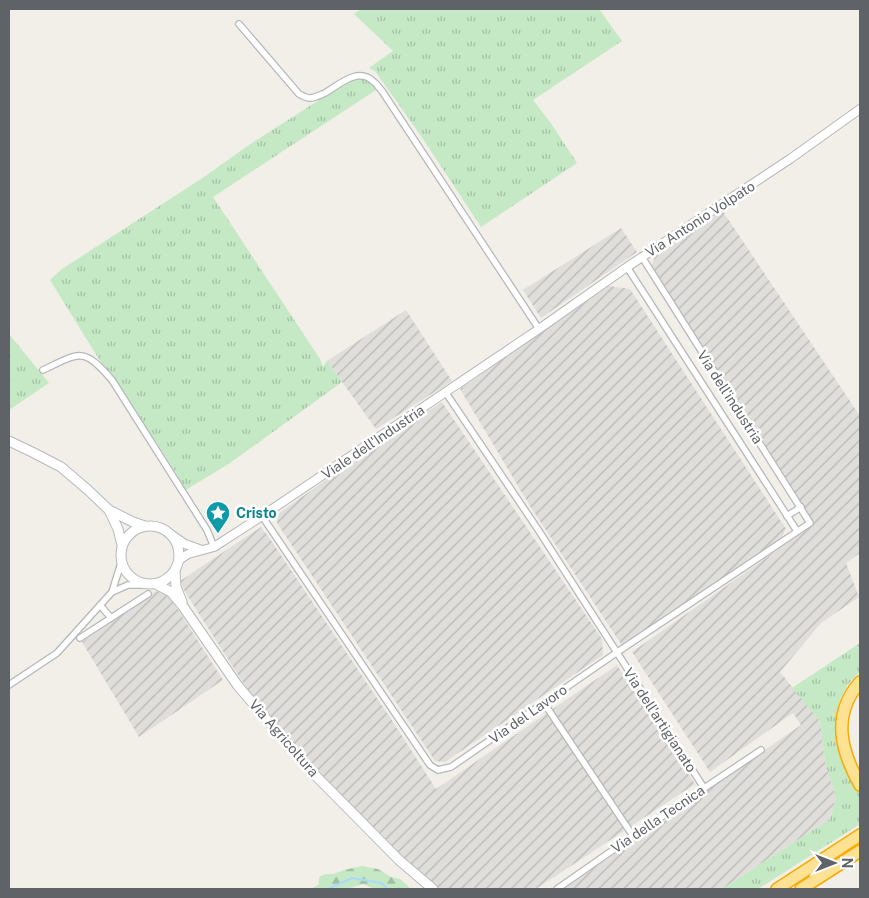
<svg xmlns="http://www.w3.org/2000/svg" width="869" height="898" font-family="'Public Sans',sans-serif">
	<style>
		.industrial { fill: url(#industrial-furrows) }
		.grass { fill: url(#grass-tufts) }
		.forest { fill: url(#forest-firs) }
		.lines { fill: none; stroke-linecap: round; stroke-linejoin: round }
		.stream { stroke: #aadaff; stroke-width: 2 }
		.minor-casing { stroke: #b5b8bc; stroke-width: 8 }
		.tertiary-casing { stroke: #b5b8bc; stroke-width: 10 }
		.secondary-casing { stroke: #b6babf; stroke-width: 11 }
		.motorway-casing { stroke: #f9ab00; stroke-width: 14 }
		.minor { stroke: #fff; stroke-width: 5.5 }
		.tertiary { stroke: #fff; stroke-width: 8 }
		.secondary { stroke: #fff; stroke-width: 9 }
		.motorway { stroke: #fde293; stroke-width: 11 }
		.labels { text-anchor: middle; stroke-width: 5; stroke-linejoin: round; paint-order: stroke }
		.street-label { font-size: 14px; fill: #5f6368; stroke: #fff }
		.culture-label { font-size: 14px; font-weight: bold; fill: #0d838f; stroke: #fff; text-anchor: start }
	</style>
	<defs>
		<pattern id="industrial-furrows" width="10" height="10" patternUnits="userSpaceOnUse" patternTransform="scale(1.25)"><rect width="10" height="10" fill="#e0deda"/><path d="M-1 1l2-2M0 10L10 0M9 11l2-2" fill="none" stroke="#b9b8b5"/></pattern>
		<pattern id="grass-tufts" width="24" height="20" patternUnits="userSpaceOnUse" patternTransform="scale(1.25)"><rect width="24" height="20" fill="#c5e8c5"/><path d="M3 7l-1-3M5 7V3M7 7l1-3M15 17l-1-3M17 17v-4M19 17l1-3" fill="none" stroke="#a3c0a4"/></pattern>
		<pattern id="forest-firs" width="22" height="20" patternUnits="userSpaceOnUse" patternTransform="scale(1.25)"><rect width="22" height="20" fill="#c5e8c5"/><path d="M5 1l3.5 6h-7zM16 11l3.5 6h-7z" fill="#a3c0a4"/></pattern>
	</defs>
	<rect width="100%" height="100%" fill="#f1efe8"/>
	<!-- industrial -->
	<g class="industrial">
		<path d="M722,210L860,416V553L846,563L859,597L821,623L780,672L820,721L825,762L836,797L830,819L722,889H564L801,725L793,713L710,772L632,652L813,525L652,266L655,254Z"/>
		<path d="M621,228L637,252L541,318L523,290Z"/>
		<path d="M609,286L630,289L786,529L782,537L623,647L530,506L460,389L507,355L576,309Z"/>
		<path d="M406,310L452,381L376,429L327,361Z"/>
		<path d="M442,402L602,639L603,655L445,762L435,761L277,523L278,514L383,439Z"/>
		<path d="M261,527L268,536L395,725L436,789L617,665L695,784L536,889H439L412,869L267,720L185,592L180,581Z"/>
		<path d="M156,591L168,594L223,680L139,737L82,642Z"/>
	</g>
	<!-- grass -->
	<g class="grass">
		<path d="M361,9H599L622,41L533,100L550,122L577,163L481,227L421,136L380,78L375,71L369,68L393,51L354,14Z"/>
		<path d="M355,77L368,78L376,90L213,197L320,359L323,367L327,361L342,382L230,463L184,491L178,476L113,375L105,369L50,280L62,269L204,177L246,147Z"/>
		<path d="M9,334L49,383L9,410Z"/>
		<path d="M860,643V672C838,690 832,719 838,746C840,757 846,769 851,779C853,785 859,790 860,796C862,803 860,816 860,824L758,889H722L830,819L836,797L825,762L820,721L792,688Z"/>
	</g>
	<!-- forest -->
	<path class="forest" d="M362,866L378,869L391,877L400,879L411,889C396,889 377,893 364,884L347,889H311L319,884V877L325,874H333L344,870Z"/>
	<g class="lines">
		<!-- stream -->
		<path class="stream" d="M328,889L352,878L381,883L388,889"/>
		<!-- minor casing -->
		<g class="minor-casing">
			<g id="minor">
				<path d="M239,24L299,94C303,96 306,98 310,98C315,98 320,95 325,93C339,85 358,66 374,82C377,84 379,88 382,91L539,329"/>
				<path d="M627,267L797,531"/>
				<path d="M43,370C81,352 83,347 112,380L207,530L214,547"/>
				<path d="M446,393L539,531L704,788"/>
				<path d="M262,516L430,765L438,770L451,767L616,653L810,523L642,257"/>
				<path d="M787,516L801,507"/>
				<path d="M112,592L128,585H145"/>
				<path d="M100,605L111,618"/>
				<path d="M80,638L148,594"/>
				<path d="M9,685L57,653L112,592L121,563"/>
				<path d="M544,703L633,836"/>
				<path d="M557,889L633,836L761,750"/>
			</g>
		</g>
		<!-- tertiary casing -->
		<g class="tertiary-casing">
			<g id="tertiary">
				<path d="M166,531L185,544L202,550"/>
				<path d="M179,560L188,554L214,547L262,516L539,329L627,267L790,159L860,109"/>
			</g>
		</g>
		<!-- secondary casing -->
		<g class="secondary-casing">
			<g id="secondary">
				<path d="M9,441L34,453L61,467L88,490L109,510L133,522L145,526"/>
				<path d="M109,510L118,529L122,545"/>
				<circle cx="150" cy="555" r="29"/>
				<path d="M175,571L176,587L182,602"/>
				<path d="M156,584L171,592L182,605L238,686L313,773L399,860L433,889"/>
			</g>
		</g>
		<!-- motorway casing -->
		<g class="motorway-casing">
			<g id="motorway">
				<path d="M860,682C831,715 841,751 860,785"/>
				<path d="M777,889L860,835"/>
				<path d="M801,889L860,851"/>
			</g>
		</g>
		<!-- minor -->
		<use href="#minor" class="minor"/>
		<!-- tertiary -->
		<use href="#tertiary" class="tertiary"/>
		<!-- secondary -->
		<use href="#secondary" class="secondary"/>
		<!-- motorway -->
		<use href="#motorway" class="motorway"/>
	</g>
	<!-- icons -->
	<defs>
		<g id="sight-pin" transform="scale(1.25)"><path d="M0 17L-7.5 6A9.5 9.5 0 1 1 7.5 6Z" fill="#0f9aa8" stroke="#fff"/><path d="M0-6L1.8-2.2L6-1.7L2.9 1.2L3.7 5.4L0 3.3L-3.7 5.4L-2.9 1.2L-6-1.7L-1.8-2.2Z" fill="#fff"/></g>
	</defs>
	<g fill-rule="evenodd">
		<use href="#sight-pin" x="218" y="513"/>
	</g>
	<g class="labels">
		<!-- street labels -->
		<g class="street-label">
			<text transform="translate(700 219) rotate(-33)" y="5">Via Antonio Volpato</text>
			<text transform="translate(730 397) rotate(57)" y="5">Via dell'industria</text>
			<text transform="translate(373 442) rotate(-34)" y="5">Viale dell'Industria</text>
			<text transform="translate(528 714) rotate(-35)" y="5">Via del Lavoro</text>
			<text transform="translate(660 720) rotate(57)" y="5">Via dell'artigianato</text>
			<text transform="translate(284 738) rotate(49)" y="5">Via Agricoltura</text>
			<text transform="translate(658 819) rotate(-34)" y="5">Via della Tecnica</text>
		</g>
		<!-- culture labels -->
		<g class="culture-label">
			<text x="236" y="518">Cristo</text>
		</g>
	</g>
	<!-- border -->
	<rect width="869" height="898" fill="none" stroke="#5f6368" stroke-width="20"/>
	<!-- north arrow -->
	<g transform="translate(834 863) rotate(90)" stroke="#ffffff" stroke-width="4" paint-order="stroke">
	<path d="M0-4L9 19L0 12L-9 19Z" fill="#5f6368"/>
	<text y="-8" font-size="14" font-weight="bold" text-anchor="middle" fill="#5f6368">N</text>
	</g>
</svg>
